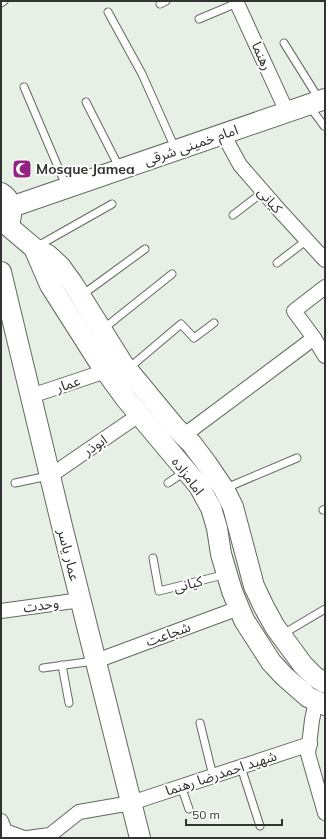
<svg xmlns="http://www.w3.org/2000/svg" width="326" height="839" font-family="Mulish,'Noto Sans Arabic',sans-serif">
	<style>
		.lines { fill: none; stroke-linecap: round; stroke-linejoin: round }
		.lane-casing { stroke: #62695f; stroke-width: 9 }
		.street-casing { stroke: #62695f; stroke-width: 16 }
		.secondary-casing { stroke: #62695f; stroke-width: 22 }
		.lane { stroke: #fff; stroke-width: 7 }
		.street { stroke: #fff; stroke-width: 14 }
		.secondary { stroke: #fff; stroke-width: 20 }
		.labels { text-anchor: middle; stroke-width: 4; stroke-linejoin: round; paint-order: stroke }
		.street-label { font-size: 14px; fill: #313430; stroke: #fff }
		.poi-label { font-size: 14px; font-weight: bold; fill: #313430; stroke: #fff; text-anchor: start }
	</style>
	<rect width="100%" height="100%" fill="#e7f0e5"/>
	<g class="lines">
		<!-- lane casing -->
		<g class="lane-casing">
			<g id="lane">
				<path d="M1,3L4,1"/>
				<path d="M160,4L166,1"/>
				<path d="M108,12L142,74L175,148"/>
				<path d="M199,19L237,3"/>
				<path d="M284,43L319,99"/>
				<path d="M24,87L67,188"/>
				<path d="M86,102L119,167"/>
				<path d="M310,107L324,126"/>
				<path d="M233,215L263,192"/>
				<path d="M36,247L112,204"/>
				<path d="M277,263L307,240"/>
				<path d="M82,295L145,249"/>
				<path d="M103,329L172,274"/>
				<path d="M129,368L181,324L194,338L214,323"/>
				<path d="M15,483L48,476"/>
				<path d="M168,483L184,472"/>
				<path d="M226,488L297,458"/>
				<path d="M323,510L325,509"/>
				<path d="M153,558L159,591L227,574"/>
				<path d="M283,634L325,609"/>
				<path d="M62,665L69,703"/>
				<path d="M43,668L94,661"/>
				<path d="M200,723L213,776"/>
				<path d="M241,767L260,826"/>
				<path d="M181,786L189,809"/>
			</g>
		</g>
		<!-- street casing -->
		<g class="street-casing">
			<g id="street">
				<path d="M236,1L287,112"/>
				<path d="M223,134L240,165L280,211L325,260"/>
				<path d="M325,287L294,311L314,338L325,356"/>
				<path d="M31,396L106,371"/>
				<path d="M183,436L314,338"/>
				<path d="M50,476L139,415"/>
				<path d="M1,611L81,600"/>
				<path d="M96,661L239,608"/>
				<path d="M316,701L312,720L308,754L325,813"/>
				<path d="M1,821L5,831L24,838"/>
				<path d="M27,838L50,835L79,812L131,803L310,744"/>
			</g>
		</g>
		<!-- secondary casing -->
		<g class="secondary-casing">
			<g id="secondary">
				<path d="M1,193C11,199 13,209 10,220"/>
				<path d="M11,207L325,99"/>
				<path d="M7,225L34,248L48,255L60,266L73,284L123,364L175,427L192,444L207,464L224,489L233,507L254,586L264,607L275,627L303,665L315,677L325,683"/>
				<path d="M34,248L50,285L99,362L126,399L199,486L211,508L217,528L221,554L232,591L244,620L271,662L284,676L308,697L325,705"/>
				<path d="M1,272L62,526L140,838"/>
			</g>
		</g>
		<!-- lane -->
		<use href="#lane" class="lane"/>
		<!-- street -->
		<use href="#street" class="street"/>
		<!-- secondary -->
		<use href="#secondary" class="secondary"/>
	</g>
	<!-- icons -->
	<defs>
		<g id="mosque-square" transform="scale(1)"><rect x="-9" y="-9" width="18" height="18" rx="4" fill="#942281" stroke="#fff"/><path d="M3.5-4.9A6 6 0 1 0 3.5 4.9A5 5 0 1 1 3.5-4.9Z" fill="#fff"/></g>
	</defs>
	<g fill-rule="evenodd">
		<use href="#mosque-square" x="22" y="169"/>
	</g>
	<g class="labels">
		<!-- street labels -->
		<g class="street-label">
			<text transform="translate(262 56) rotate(66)" y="5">رهنما</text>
			<text transform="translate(191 145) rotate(-19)" y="5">امام خمینی شرقی</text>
			<text transform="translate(270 200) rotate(49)" y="5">کیانی</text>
			<text transform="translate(68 384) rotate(-19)" y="5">عمار</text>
			<text transform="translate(95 445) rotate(-34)" y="5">ابوذر</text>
			<text transform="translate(188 476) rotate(53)" y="5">امامزاده</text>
			<text transform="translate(69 555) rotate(76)" y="5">عمار یاسر</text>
			<text transform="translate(188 584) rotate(-14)" y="5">کیانی</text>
			<text transform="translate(41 605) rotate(-8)" y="5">وحدت</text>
			<text transform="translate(168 634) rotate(-20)" y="5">شجاعت</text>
			<text transform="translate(221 773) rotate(-18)" y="5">شهید احمدرضا رهنما</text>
		</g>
		<!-- poi labels -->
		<g class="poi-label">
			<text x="36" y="174">Mosque Jamea</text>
		</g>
	</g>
	<!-- border -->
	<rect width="326" height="839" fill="none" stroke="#313430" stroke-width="4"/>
	<!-- scale -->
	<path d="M186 819v6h96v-6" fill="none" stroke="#313430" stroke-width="2"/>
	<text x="192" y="819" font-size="12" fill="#313430" stroke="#ffffff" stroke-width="3" paint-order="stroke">50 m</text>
</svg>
